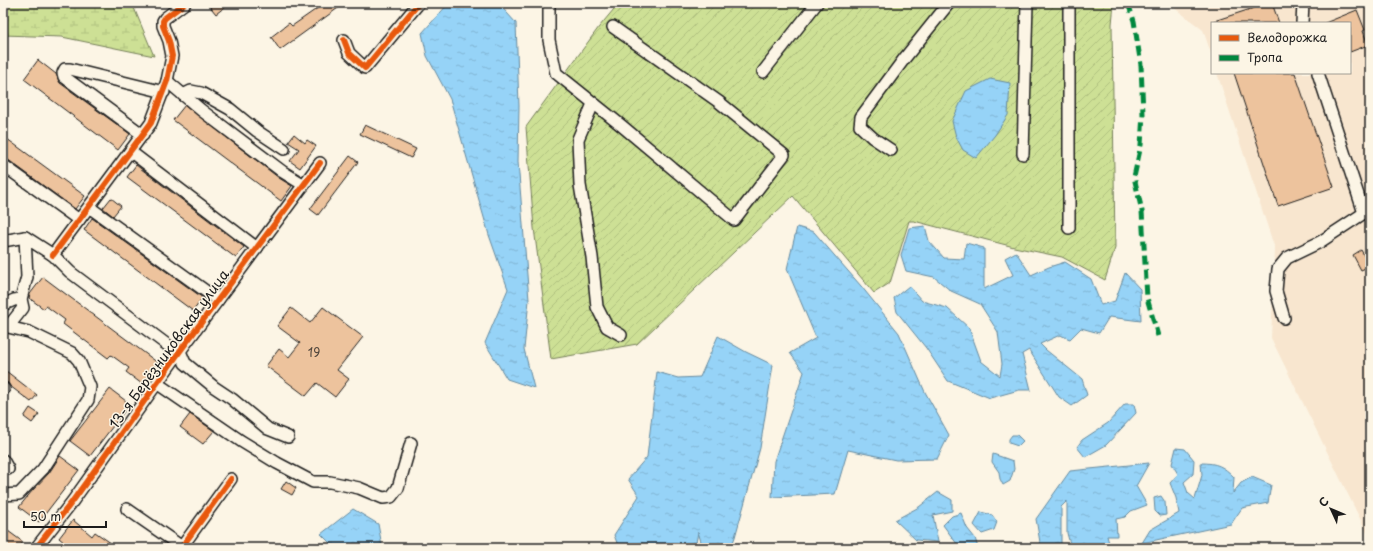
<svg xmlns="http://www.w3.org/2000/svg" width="1373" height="551" font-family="'Playpen Sans',sans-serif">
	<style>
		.built { fill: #f8e6cf }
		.wetland { fill: url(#wetland-marsh); stroke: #747e58 }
		.garden { fill: url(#garden-furrows); stroke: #747e58 }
		.water { fill: url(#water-ripples); stroke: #658a9f }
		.building { fill: #edc39d; stroke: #1c1c1c }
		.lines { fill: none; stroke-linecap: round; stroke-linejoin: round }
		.minor-casing { stroke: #1c1c1c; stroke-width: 14 }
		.minor { stroke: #fcf5e5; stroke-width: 11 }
		.quiet { stroke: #00873e; stroke-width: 5; stroke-dasharray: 10 5; stroke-linecap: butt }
		.cycleway-casing { stroke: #fcf5e5; stroke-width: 8 }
		.cycleway { stroke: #e8590c; stroke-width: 6 }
		.labels { text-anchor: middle; stroke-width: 3; stroke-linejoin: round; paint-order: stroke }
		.number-label { font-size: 12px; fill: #50463c }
		.street-label { font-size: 14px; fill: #1c1c1c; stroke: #fcf5e5 }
	</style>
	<defs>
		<pattern id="wetland-marsh" width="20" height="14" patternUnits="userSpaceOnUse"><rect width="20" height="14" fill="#cde095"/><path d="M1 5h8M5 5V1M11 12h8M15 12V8" fill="none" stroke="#afc080"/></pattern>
		<pattern id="garden-furrows" width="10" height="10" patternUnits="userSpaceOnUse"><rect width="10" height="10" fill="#cde095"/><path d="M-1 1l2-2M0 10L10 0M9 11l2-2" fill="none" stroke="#afc080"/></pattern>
		<pattern id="water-ripples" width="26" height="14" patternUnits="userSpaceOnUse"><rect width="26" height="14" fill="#96d3f7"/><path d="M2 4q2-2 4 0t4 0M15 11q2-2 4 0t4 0" fill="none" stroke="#81b5d3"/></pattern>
	</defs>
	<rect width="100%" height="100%" fill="#fcf5e5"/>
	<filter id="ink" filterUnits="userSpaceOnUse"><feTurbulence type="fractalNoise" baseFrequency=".025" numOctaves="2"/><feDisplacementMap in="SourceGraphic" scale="8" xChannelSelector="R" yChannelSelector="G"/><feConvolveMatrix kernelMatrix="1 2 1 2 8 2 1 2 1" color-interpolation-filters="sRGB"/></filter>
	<g filter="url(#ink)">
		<!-- built -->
		<path class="built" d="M1168,3H1370V539L1271,338L1275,249L1217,73H1350V23H1212V56L1203,30Z"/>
		<!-- wetland -->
		<path class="wetland" d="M3,3H132L154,56L62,37L3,35Z"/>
		<!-- garden -->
		<path class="garden" d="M619,3H1114L1112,24L1115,248L1105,280L1062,257L1014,247L914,221H909L890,283L874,293L793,196L637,344L551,359L534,228L526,127L599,27Z"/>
		<!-- water -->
		<g class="water">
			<path d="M449,3H498L516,23L519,106L518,162L529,300L524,349L534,388L507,379L485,343L508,289L489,235L450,99L427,56L422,33Z"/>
			<path d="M990,79L1010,83L1008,115L995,135L976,158L963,150L956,137L952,121L966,91Z"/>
			<path d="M925,226L929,241L944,258L964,259L966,243L984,248V289L1013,275L1005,258L1016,252L1031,275L1049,267L1065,262L1091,279L1101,305L1115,301L1125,273L1140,289L1141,321L1109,317L1099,333L1081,328L1070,339L1060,335L1040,344L1046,350L1082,379L1087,395L1072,406L1059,397L1029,350L1022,354L1031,390H1019L990,398L948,381L926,348L897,312L894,298L909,286L922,301L947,308L969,328L981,361L1000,376L1002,364L998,332L980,304L951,291L934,277L906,271L901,255L909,228Z"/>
			<path d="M797,227L814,232L861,286L899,333L925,392L949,435L937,459L896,460L848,450L835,494L772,497L774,461L804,372L790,353L816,338L787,269Z"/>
			<path d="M718,336L746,352L773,365L760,448L735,537L731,548H703L698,532L695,548H619L614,535L639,496L628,479L647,457L657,372L678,378L700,377Z"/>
			<path d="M1125,404H1134L1136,413L1106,445L1085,457L1077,447L1082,440L1108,423Z"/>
			<path d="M1012,435H1017L1023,441L1018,446L1009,443V439Z"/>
			<path d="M1176,448L1185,449L1194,460L1193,474L1184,482L1188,493L1195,499L1202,475L1201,463C1217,463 1223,466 1234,477L1233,493L1241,483L1252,477L1271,485L1268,503L1242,508L1231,524L1142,543L1150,530L1179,513L1176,498L1170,483L1178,474L1172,464Z"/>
			<path d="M993,454L1013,461L1014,469L1010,481L1003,485L1000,479L999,472L992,462Z"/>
			<path d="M1149,463L1136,486L1147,505L1131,511L1125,517L1116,519L1117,536H1107L1109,543C1101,548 1090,551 1081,545L1080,548H1071L1067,533V501L1061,507V548H1041L1036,519L1070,471Z"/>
			<path d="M938,492L952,500V511L933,515L938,542L916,540L895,520L919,507Z"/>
			<path d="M1161,496L1165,502L1166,515L1160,516L1155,511L1154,498Z"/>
			<path d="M353,509L378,524L382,546L381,548H335L321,534Z"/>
			<path d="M981,512L992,515L997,522L994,530L982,534L974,525Z"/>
			<path d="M961,513L967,528L975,538L978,548H960L943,525L952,516Z"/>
		</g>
		<!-- building -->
		<g class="building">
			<path d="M207,3H230L216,14Z"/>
			<path d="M325,3H345L280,50L271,37L289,23L292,26Z"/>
			<path d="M1269,3H1272L1279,23H1215L1214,21Z"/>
			<path d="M1357,10L1365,30L1363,31L1368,45L1350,52V23H1325Z"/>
			<path d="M38,60L56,74L60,83L130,134L118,150L24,79Z"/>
			<path d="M1234,73H1295L1334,187L1278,206Z"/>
			<path d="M185,105L279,178L292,186L281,201L173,120Z"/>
			<path d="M365,125L416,149L411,158L360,134Z"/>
			<path d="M294,134L305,143L307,140L316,146L300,168L290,161L299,149L288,142Z"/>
			<path d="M3,136L85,196L75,209L7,159L3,158Z"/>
			<path d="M350,156L358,162L318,215L310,209Z"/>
			<path d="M136,165L244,247L236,258L127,177Z"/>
			<path d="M111,198L121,206L113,216L103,208Z"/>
			<path d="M92,218L203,298L193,311L84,230Z"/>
			<path d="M1361,250L1370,266L1361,270L1353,255Z"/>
			<path d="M43,277L158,363L142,384L126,372L129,368L111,355L108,358L63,324L65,320L46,306L44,309L29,298L30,294Z"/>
			<path d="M323,307L363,337L337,370L349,379L335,397L317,383L306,396L266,366L279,349L289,357L300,343L277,326L291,308L310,323Z"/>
			<path d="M6,371L37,395L31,402L10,386L8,383L3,381V376Z"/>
			<path d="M110,389L130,404L90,456L70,441Z"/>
			<path d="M30,408L39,414L32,423L24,417Z"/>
			<path d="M190,414L214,431L203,444L180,427Z"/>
			<path d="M60,456L79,470L39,522L19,507L32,491L49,473Z"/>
			<path d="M286,481L296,488L292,495L281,489Z"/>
			<path d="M73,520L92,536L95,532L118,548H71L59,538Z"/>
			<path d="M8,531L23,542L19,548H3V537Z"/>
		</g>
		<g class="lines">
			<!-- minor casing -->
			<g class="minor-casing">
				<g id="minor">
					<path d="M549,3V40L556,73L622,126L734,220L784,155L719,102L613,27"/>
					<path d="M1302,23L1303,4"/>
					<path d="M344,40L349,53L365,68L419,3"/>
					<path d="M763,72L817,3"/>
					<path d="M1318,73L1364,213L1370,209"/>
					<path d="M167,81L201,110L283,172L304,185"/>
					<path d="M183,95L191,91L201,93L230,109L257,131L284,149"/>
					<path d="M593,104L578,139L580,185L592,257L597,307L607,327L621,335"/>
					<path d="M143,135L67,79L64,77L63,73L65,69H70L164,92"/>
					<path d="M891,150L873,138L860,126L861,117L904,59L949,3"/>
					<path d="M131,152L257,248"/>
					<path d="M1023,154L1027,3"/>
					<path d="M3,165L79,220"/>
					<path d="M89,207L218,300"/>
					<path d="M1069,228V3"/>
					<path d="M3,241L25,237L53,255L70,272L170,347L180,351L185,363L214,387L232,399L268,429L288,437"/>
					<path d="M53,255L151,123L167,81L172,56L169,41L163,26V21L165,18L185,3"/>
					<path d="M3,305L14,300L21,299"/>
					<path d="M1284,318L1276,291L1278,269L1287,258L1320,242L1364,213"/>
					<path d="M158,384L241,441L277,463L313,482H330L359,488L383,498L391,497L398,488L411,443"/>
					<path d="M3,388L4,389"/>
					<path d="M3,460L8,469"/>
					<path d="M3,495L19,494L43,469L88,400L90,387L79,361L72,353L29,332L8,327L23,308L21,299L27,277L25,237"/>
					<path d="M127,509L182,547"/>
					<path d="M36,548L72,502L180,351L320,163"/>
					<path d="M181,548L231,479"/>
				</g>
			</g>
			<!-- minor -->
			<use href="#minor" class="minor"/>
			<!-- quiet -->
			<path class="quiet" d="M1128,3L1134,21L1141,65L1143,114L1141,145L1134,177L1142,211L1147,298L1158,336"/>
			<!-- cycleway casing -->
			<g class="cycleway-casing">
				<g id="cycleway">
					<path d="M344,40L349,53L365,68L419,3"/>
					<path d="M53,255L151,123L167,81L172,56L169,41L163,26V21L165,18L185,3"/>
					<path d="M36,548L72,502L180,351L320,163"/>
					<path d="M181,548L231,479"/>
				</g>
			</g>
			<!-- cycleway -->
			<use href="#cycleway" class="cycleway"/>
		</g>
	</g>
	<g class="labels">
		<!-- number labels -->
		<g class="number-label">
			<text x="314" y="357">19</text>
		</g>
		<!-- street labels -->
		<g class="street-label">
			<text transform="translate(169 349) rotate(-54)" y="5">13-я Берёзниковская улица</text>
		</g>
	</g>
	<!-- margin -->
	<rect width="1373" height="551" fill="none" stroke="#fcf5e5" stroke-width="16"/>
	<rect x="8" y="8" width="1357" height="535" fill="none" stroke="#1c1c1c" stroke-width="1.5" filter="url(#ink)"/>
	<!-- legend -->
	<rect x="1211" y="22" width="140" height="52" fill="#fcf5e5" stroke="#a29e95"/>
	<rect x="1219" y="35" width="20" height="6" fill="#e8590c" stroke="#a29e95"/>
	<text x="1247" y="42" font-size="12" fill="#1c1c1c">Велодорожка</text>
	<rect x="1219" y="55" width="20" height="6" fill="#00873e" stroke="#a29e95"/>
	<text x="1247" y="62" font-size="12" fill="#1c1c1c">Тропа</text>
	<!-- north arrow -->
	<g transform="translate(1331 509) rotate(314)" stroke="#fcf5e5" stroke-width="3" paint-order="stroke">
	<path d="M0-3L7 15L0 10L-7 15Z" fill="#1c1c1c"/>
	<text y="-6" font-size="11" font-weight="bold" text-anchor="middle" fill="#1c1c1c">С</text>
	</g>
	<!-- scale -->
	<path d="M24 521v6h82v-6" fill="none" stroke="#1c1c1c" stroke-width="2"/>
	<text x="30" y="521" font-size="12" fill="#1c1c1c" stroke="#fcf5e5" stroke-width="3" paint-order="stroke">50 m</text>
</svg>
